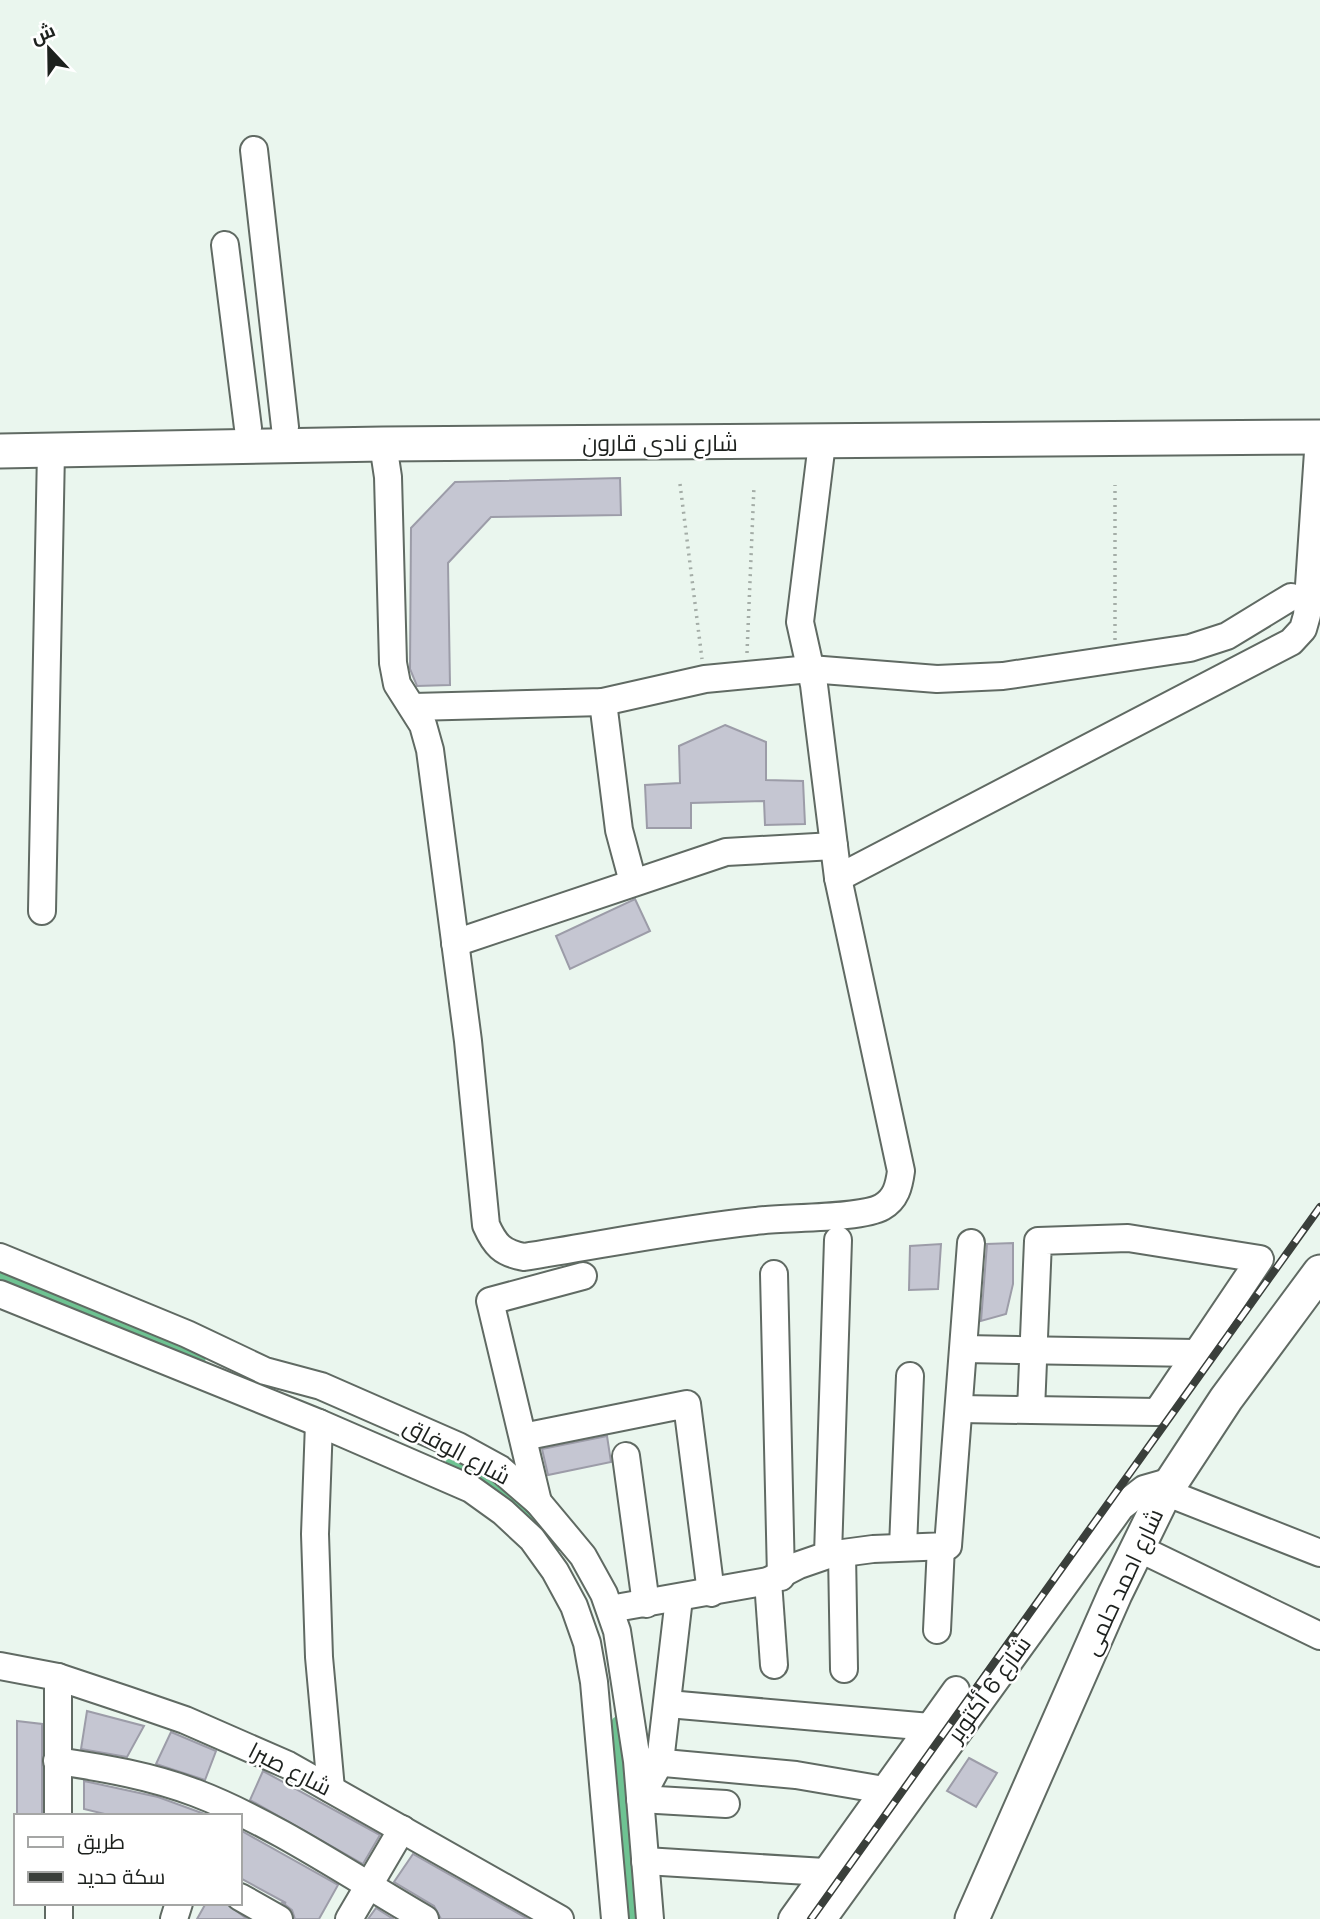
<svg xmlns="http://www.w3.org/2000/svg" width="1320" height="1919" font-family="'Space Grotesk',Cairo,sans-serif">
	<style>
		.lines { fill: none; stroke-linecap: round; stroke-linejoin: round }
		.canal { stroke: #6ec392; stroke-width: 19 }
		.building { fill: #c5c6d2; stroke: #9c9ca8; stroke-width: 2 }
		.minor-casing { stroke: #606a63; stroke-width: 30 }
		.major-casing { stroke: #606a63; stroke-width: 37 }
		.path { stroke: #a4ada7; stroke-width: 3.5; stroke-dasharray: 2 5; stroke-linecap: butt }
		.minor { stroke: #fff; stroke-width: 26 }
		.major { stroke: #fff; stroke-width: 33 }
		.rail-casing { stroke: #3a3f3b; stroke-width: 8 }
		.rail { stroke: #fff; stroke-width: 5; stroke-dasharray: 16; stroke-linecap: butt }
		.labels { text-anchor: middle; stroke-width: 5; stroke-linejoin: round; paint-order: stroke }
		.street-label { font-size: 23px; fill: #1d211e; stroke: #fff }
	</style>
	<rect width="100%" height="100%" fill="#eaf6ee"/>
	<g class="lines">
		<!-- canal -->
		<g class="canal">
			<path d="M0,1277L196,1359"/>
			<path d="M453,1467L507,1490L556,1542"/>
			<path d="M620,1725L629,1919"/>
		</g>
	</g>
	<!-- building -->
	<g class="building">
		<path d="M620,478L621,515L491,517L448,563L450,685L417,686L410,669L411,528L455,482Z"/>
		<path d="M725,725L766,742V780L803,781L805,824L765,825L764,801L691,803V828H647L645,785L680,783L679,746Z"/>
		<path d="M635,899L650,931L570,969L556,936Z"/>
		<path d="M1013,1243V1284L1006,1314L981,1321L987,1244Z"/>
		<path d="M941,1244L938,1289L909,1290L910,1246Z"/>
		<path d="M607,1436L611,1462L548,1475L542,1449Z"/>
		<path d="M87,1711L144,1726L127,1757L81,1749Z"/>
		<path d="M17,1721L42,1724V1816H17Z"/>
		<path d="M171,1732L216,1751L205,1780L156,1764Z"/>
		<path d="M969,1758L997,1773L976,1807L947,1791Z"/>
		<path d="M263,1771L380,1835L363,1864L250,1800Z"/>
		<path d="M84,1781L158,1797L210,1816H113L84,1809Z"/>
		<path d="M240,1830L338,1885L319,1919H295L292,1910L283,1903H286L240,1878Z"/>
		<path d="M413,1854L528,1919H441L434,1906L394,1882Z"/>
		<path d="M206,1903H226L247,1919H197Z"/>
		<path d="M376,1908L390,1917L394,1919H368Z"/>
	</g>
	<g class="lines">
		<!-- minor casing -->
		<g class="minor-casing">
			<g id="minor">
				<path d="M254,150L285,427"/>
				<path d="M225,245L248,428"/>
				<path d="M383,444L388,477L393,663L397,684L423,725L430,750L468,1041L486,1225C495,1245 502,1253 524,1257C601,1245 678,1229 756,1221C784,1217 861,1219 882,1207C896,1199 899,1186 901,1171L838,878L814,685L800,622L822,443"/>
				<path d="M603,702L619,830L633,882"/>
				<path d="M413,707L603,702L705,679L810,669L937,679L1003,676L1190,648L1227,636L1291,597"/>
				<path d="M838,878L1291,642L1303,629L1307,615L1319,437"/>
				<path d="M42,911L51,451"/>
				<path d="M455,943L726,852L834,846"/>
				<path d="M0,1257L187,1334L265,1371L321,1386L458,1446L500,1469L538,1502L583,1556L604,1594L617,1631L637,1761L650,1919"/>
				<path d="M774,1274L781,1577"/>
				<path d="M0,1294L319,1423L471,1489L503,1512L532,1539L555,1571L574,1606L587,1643L594,1682L615,1919"/>
				<path d="M964,1349L1195,1353"/>
				<path d="M960,1409L1157,1412L1260,1259L1128,1238L1038,1241L1031,1410"/>
				<path d="M319,1423L315,1534L319,1657L331,1789"/>
				<path d="M523,1437L687,1404L711,1593"/>
				<path d="M626,1456L646,1604"/>
				<path d="M1165,1492L1320,1553"/>
				<path d="M538,1502L490,1301L583,1276"/>
				<path d="M903,1547L910,1376"/>
				<path d="M1136,1547L1320,1636"/>
				<path d="M842,1553L844,1669"/>
				<path d="M828,1555L873,1549L948,1546L971,1243"/>
				<path d="M768,1581L774,1665"/>
				<path d="M679,1598L660,1762L640,1799L726,1804"/>
				<path d="M610,1609L768,1581L799,1565L828,1555L838,1240"/>
				<path d="M937,1630L941,1546"/>
				<path d="M0,1666L58,1677L127,1700L185,1720L288,1765L560,1919"/>
				<path d="M58,1677V1816"/>
				<path d="M668,1704L930,1727"/>
				<path d="M57,1761C105,1768 151,1776 196,1793C272,1822 354,1878 425,1919"/>
				<path d="M642,1761L796,1775L884,1790"/>
				<path d="M645,1861L825,1872"/>
				<path d="M240,1897L279,1919"/>
				<path d="M59,1903V1919"/>
				<path d="M174,1919L179,1903"/>
				<path d="M349,1919L402,1829"/>
				<path d="M792,1919L956,1690"/>
				<path d="M823,1919L1121,1507L1144,1489L1172,1481"/>
			</g>
		</g>
		<!-- major casing -->
		<g class="major-casing">
			<g id="major">
				<path d="M0,451L383,444L1320,437"/>
				<path d="M972,1919L1115,1594L1165,1492L1226,1399L1320,1272"/>
			</g>
		</g>
		<!-- path -->
		<g class="path">
			<path d="M680,484L702,659"/>
			<path d="M1115,640V485"/>
			<path d="M747,653L754,486"/>
		</g>
		<!-- minor -->
		<use href="#minor" class="minor"/>
		<!-- major -->
		<use href="#major" class="major"/>
		<!-- rail casing -->
		<g class="rail-casing">
			<path id="rail" d="M811,1919L1320,1207"/>
		</g>
		<!-- rail -->
		<use href="#rail" class="rail"/>
	</g>
	<g class="labels">
		<!-- street labels -->
		<g class="street-label">
			<text x="660" y="451">شارع نادى قارون</text>
			<text transform="translate(457 1451) rotate(28)" y="8">شارع الوفاق</text>
			<text transform="translate(1123 1582) rotate(-65)" y="8">شارع احمد حلمى</text>
			<text transform="translate(989 1689) rotate(-54)" y="8">شارع 6 أكتوبر</text>
			<text transform="translate(290 1769) rotate(27)" y="8">شارع صبرا</text>
		</g>
	</g>
	<!-- legend -->
	<rect x="14" y="1814" width="228" height="91" fill="#ffffff" stroke="#a5a6a5" stroke-width="2"/>
	<rect x="28" y="1837" width="35" height="10" fill="#ffffff" stroke="#a5a6a5" stroke-width="2"/>
	<text x="77" y="1849" font-size="21" fill="#1d211e">طريق</text>
	<rect x="28" y="1872" width="35" height="10" fill="#3a3f3b" stroke="#a5a6a5" stroke-width="2"/>
	<text x="77" y="1884" font-size="21" fill="#1d211e">سكة حديد</text>
	<!-- north arrow -->
	<g transform="translate(49 49) rotate(338)" stroke="#ffffff" stroke-width="5" paint-order="stroke">
	<path d="M0-5L12 26L0 18L-12 26Z" fill="#1d211e"/>
	<text y="-10" font-size="19" font-weight="bold" text-anchor="middle" fill="#1d211e">ش</text>
	</g>
</svg>
